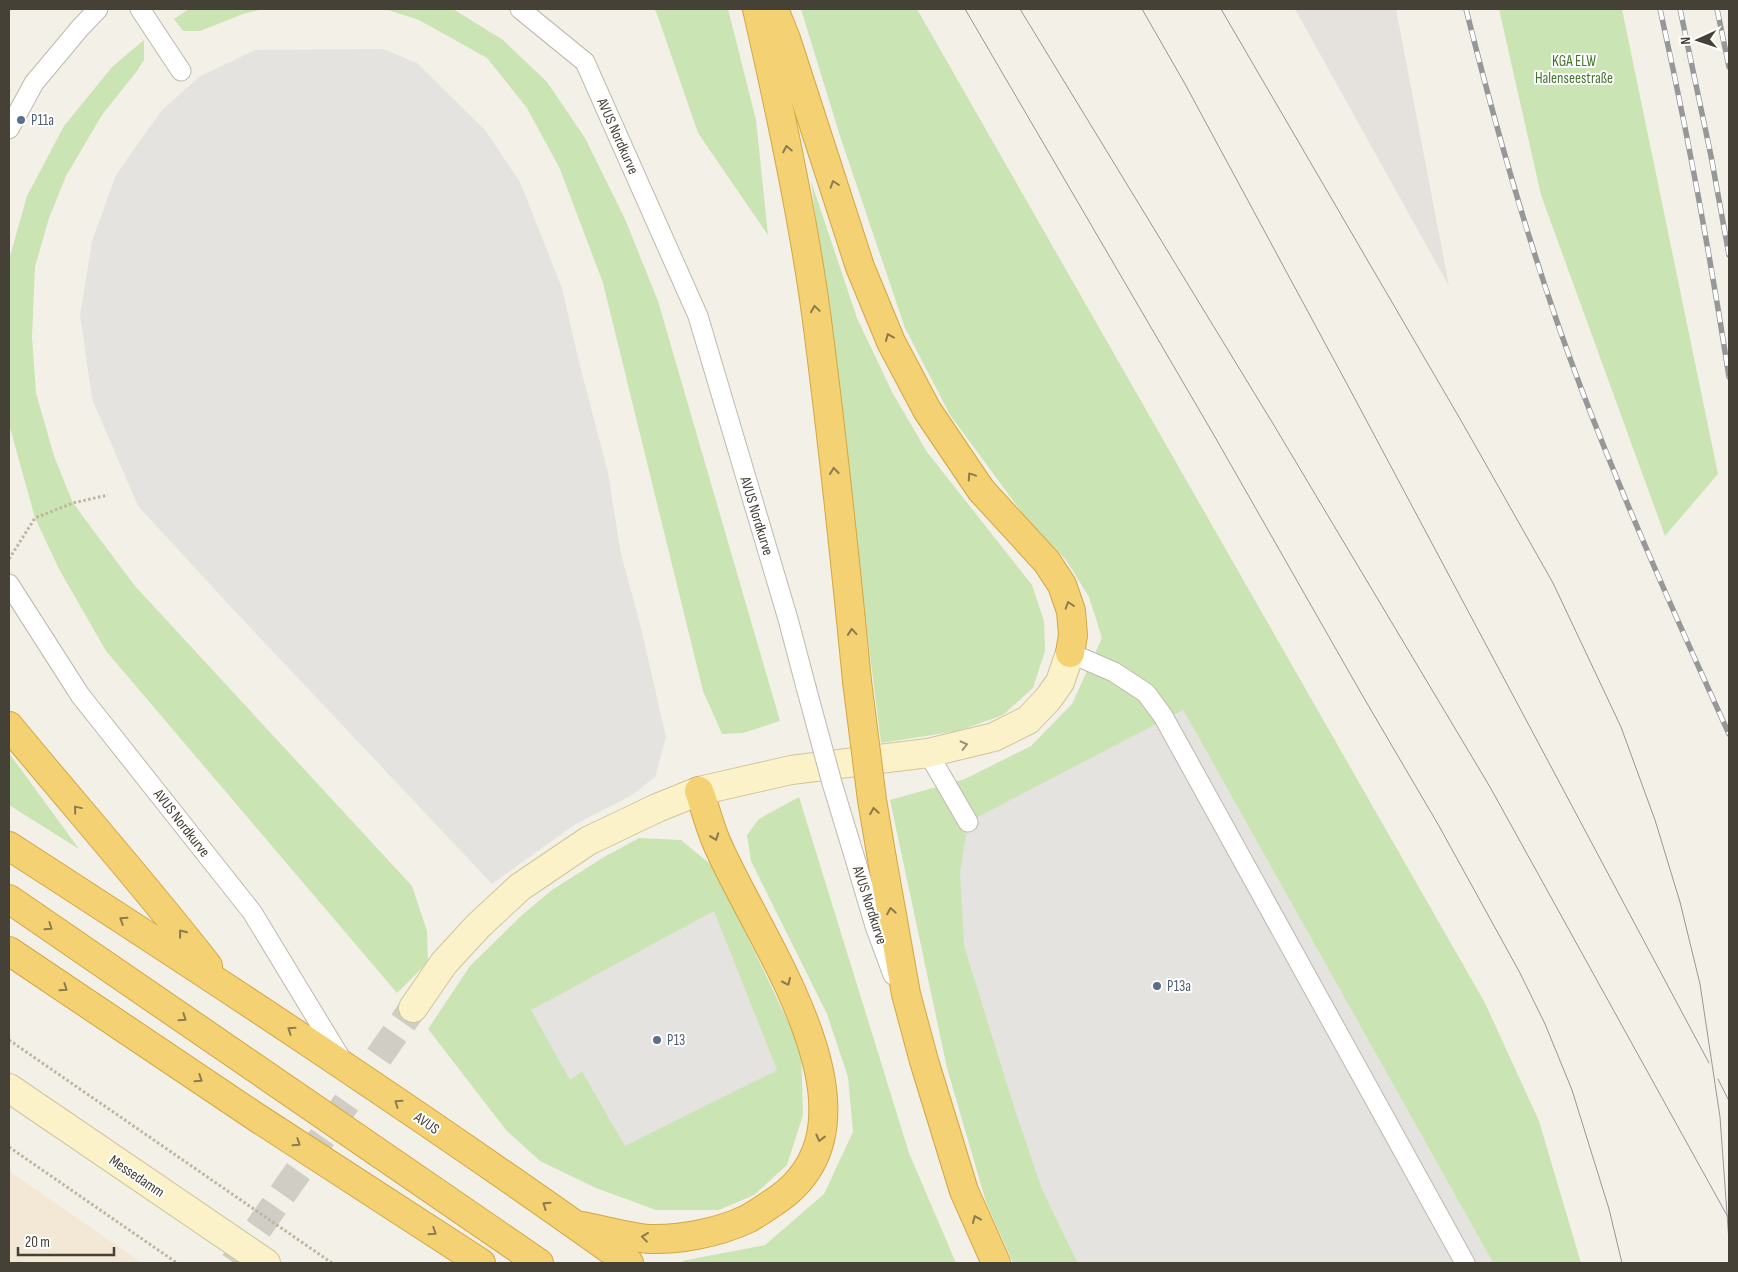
<svg xmlns="http://www.w3.org/2000/svg" width="1738" height="1272" font-family="'Sofia Sans Condensed',sans-serif">
	<style>
		.commercial { fill: #f3e8d5 }
		.industrial { fill: #e5e2dd }
		.green { fill: #cbe4b4; fill-rule: evenodd }
		.parking { fill: #e4e3e0 }
		.lines { fill: none; stroke-linecap: round; stroke-linejoin: round }
		.secondary-tunnel { stroke: #d0cdc5; stroke-width: 28; stroke-dasharray: 28 14; stroke-linecap: butt }
		.service-casing { stroke: #beb9ab; stroke-width: 21 }
		.secondary-casing { stroke: #d0c59b; stroke-width: 30 }
		.motorway-casing { stroke: #d3a742; stroke-width: 30 }
		.path { stroke: #bfb59e; stroke-width: 3; stroke-dasharray: 2.5 2.5; stroke-linecap: butt }
		.service { stroke: #fff; stroke-width: 19 }
		.secondary { stroke: #fbf2ca; stroke-width: 28 }
		.motorway { stroke: #f4d172; stroke-width: 28 }
		.tram { stroke: #979797; stroke-width: 1 }
		.rail-casing { stroke: #979797; stroke-width: 5.5 }
		.rail { stroke: #fff; stroke-width: 4; stroke-dasharray: 11; stroke-linecap: butt }
		.service-bridge-casing { stroke: #beb9ab; stroke-width: 21; stroke-linecap: butt }
		.motorway-bridge-casing { stroke: #d3a742; stroke-width: 30; stroke-linecap: butt }
		.service-bridge { stroke: #fff; stroke-width: 19 }
		.motorway-bridge { stroke: #f4d172; stroke-width: 28 }
		.oneway { stroke: #8c7b4f }
		.oneway2 { stroke: #979179 }
		.service-dot { fill: #5c6f8a; stroke: #fff; stroke-width: 2 }
		.labels { text-anchor: middle; stroke-width: 4; stroke-linejoin: round; paint-order: stroke }
		.park-label { font-size: 15px; fill: #44742e; stroke: #fff }
		.service-label { font-size: 15px; fill: #4e5e75; stroke: #fff; text-anchor: start }
		.street-label { font-size: 15px; fill: #464137; stroke: #fff }
	</style>
	<rect width="100%" height="100%" fill="#f3f0e8"/>
	<!-- commercial -->
	<path class="commercial" d="M9,1171L142,1263H9Z"/>
	<!-- industrial -->
	<path class="industrial" d="M1295,9H1396L1449,286Z"/>
	<!-- green -->
	<g class="green">
		<path d="M189,9H263L243,14L200,31H183L174,19Z"/>
		<path d="M385,9H453L503,40L547,82L585,138L625,219L658,301L780,721L743,733L722,734L703,691L603,283L560,169L527,108L487,58L419,20Z"/>
		<path d="M654,9H728L756,120L768,235L698,133L657,14Z"/>
		<path d="M801,9H917L1485,1003L1539,1121L1581,1263H1493L1183,710L964,945L1016,1112L1043,1191L1078,1263H1013L986,1202L947,1068L890,800L965,779L1031,746L1072,704L1102,638L1089,597L1066,560L1023,514L950,415L905,328L840,136Z"/>
		<path d="M1499,9H1622L1718,474L1665,536L1541,195Z"/>
		<path d="M144,40V60L137,71L102,115L66,176L49,218L35,267L32,337L36,393L54,456L73,503L135,586L412,886L427,931L428,962L397,993L106,651L59,569L35,518L9,424V260L27,196L64,126L112,67Z"/>
		<path d="M811,181L857,318L892,392L927,452L1032,585L1044,621L1045,651L1033,688L1003,715L958,731L881,743Z"/>
		<path d="M9,753L79,849L9,805Z"/>
		<path d="M799,797L909,1153L956,1263H685L682,1261L765,1245L824,1194L853,1132L848,1077L827,1014L751,861L747,835L759,819Z"/>
		<path d="M639,838L681,840L715,868L801,1049L803,1115L787,1165L754,1195L719,1210H656L596,1188L540,1161L506,1130L428,1029L470,966L522,915L552,890L604,857ZM777,1070L625,1145L582,1071Z"/>
	</g>
	<!-- parking -->
	<g class="parking">
		<path d="M383,49L417,63L485,130L520,182L562,288L579,362L608,473L621,554L641,628L666,737L655,777L632,795L574,825L492,884L230,606L138,506L92,399L80,315L92,241L116,175L161,111L199,77L255,50Z"/>
		<path d="M1183,710L1493,1263H1078L1043,1191L1016,1112L964,945L960,872L968,822Z"/>
		<path d="M714,911L777,1070L625,1146L582,1071L570,1080L531,1010Z"/>
	</g>
	<g class="lines">
		<!-- secondary-tunnel -->
		<path class="secondary-tunnel" d="M234,1263L413,1008"/>
		<!-- service casing -->
		<g class="service-casing">
			<g id="service">
				<path d="M140,9L181,71"/>
				<path d="M520,9L585,62L698,316L788,619L806,687"/>
				<path d="M9,129L34,83L80,28L98,9"/>
				<path d="M9,584L80,695L252,912L343,1062"/>
				<path d="M1070,653L1114,672L1146,693L1163,716L1465,1263"/>
				<path d="M928,753L968,822"/>
				<path d="M856,862L875,926L893,975"/>
			</g>
		</g>
		<!-- secondary casing -->
		<g class="secondary-casing">
			<g id="secondary">
				<path d="M413,1008L444,963L478,926L520,887L588,841L657,808L699,791L791,770L928,753L994,737L1028,720L1048,699L1060,682L1070,653"/>
				<path d="M9,1088L266,1263"/>
			</g>
		</g>
		<!-- motorway casing -->
		<g class="motorway-casing">
			<g id="motorway">
				<path d="M757,9C780,109 802,211 816,313C832,435 845,558 857,681"/>
				<path d="M774,9L786,39L860,267L891,342L927,410L981,490L1047,562L1062,585L1071,611L1073,635L1070,653"/>
				<path d="M9,726C75,806 144,884 208,966"/>
				<path d="M9,846C218,981 426,1118 629,1263"/>
				<path d="M882,859L906,994L924,1061L964,1191L996,1263"/>
				<path d="M9,899L539,1263"/>
				<path d="M9,951L256,1117L481,1263"/>
				<path d="M582,1226C603,1230 628,1237 649,1239C679,1240 717,1233 745,1220C754,1216 762,1210 771,1204C900,1124 755,936 716,841C709,825 705,807 699,791"/>
			</g>
		</g>
		<!-- path -->
		<g class="path">
			<path d="M9,559L35,518L73,503L108,495"/>
			<path d="M9,1040L332,1263"/>
			<path d="M9,1147L177,1263"/>
		</g>
		<!-- service -->
		<use href="#service" class="service"/>
		<!-- secondary -->
		<use href="#secondary" class="secondary"/>
		<!-- motorway -->
		<use href="#motorway" class="motorway"/>
		<!-- tram -->
		<g class="tram">
			<path d="M965,9L1215,437L1361,693L1439,826L1520,973L1545,1024L1572,1090L1609,1209L1622,1263"/>
			<path d="M1020,9L1275,427L1490,787L1729,1219"/>
			<path d="M1142,9L1185,84L1347,384L1709,1063"/>
			<path d="M1221,9L1463,424L1553,583L1621,727L1655,820L1680,902L1700,984L1720,1117L1729,1241"/>
			<path d="M1718,1079L1729,1101"/>
		</g>
		<!-- rail casing -->
		<g class="rail-casing">
			<g id="rail">
				<path d="M1466,9C1498,137 1534,264 1581,388C1626,506 1677,620 1729,734"/>
				<path d="M1660,9C1687,130 1710,254 1729,377"/>
				<path d="M1680,9L1711,156L1729,255"/>
				<path d="M1717,9L1729,67"/>
			</g>
		</g>
		<!-- rail -->
		<use href="#rail" class="rail"/>
		<!-- service-bridge casing -->
		<g class="service-bridge-casing">
			<path id="service-bridge" d="M806,687L832,783L856,862"/>
		</g>
		<!-- motorway-bridge casing -->
		<g class="motorway-bridge-casing">
			<path id="motorway-bridge" d="M857,681L872,800L882,859"/>
		</g>
		<!-- service-bridge -->
		<use href="#service-bridge" class="service-bridge"/>
		<!-- motorway-bridge -->
		<use href="#motorway-bridge" class="motorway-bridge"/>
	</g>
	<!-- one-way arrows -->
	<defs><path id="oneway-chevron" d="M-2-3.5L2.5 0L-2 3.5" fill="none" stroke-width="1.6" stroke-linecap="round" stroke-linejoin="round" transform="scale(1.25)"/></defs>
	<g class="oneway">
		<use href="#oneway-chevron" transform="translate(787 149) rotate(-101)"/>
		<use href="#oneway-chevron" transform="translate(834 184) rotate(-108)"/>
		<use href="#oneway-chevron" transform="translate(815 309) rotate(-98)"/>
		<use href="#oneway-chevron" transform="translate(889 337) rotate(-113)"/>
		<use href="#oneway-chevron" transform="translate(834 471) rotate(-97)"/>
		<use href="#oneway-chevron" transform="translate(971 476) rotate(-124)"/>
		<use href="#oneway-chevron" transform="translate(1069 605) rotate(-108)"/>
		<use href="#oneway-chevron" transform="translate(852 632) rotate(-95)"/>
		<use href="#oneway-chevron" transform="translate(77 809) rotate(-130)"/>
		<use href="#oneway-chevron" transform="translate(874 811) rotate(-99)"/>
		<use href="#oneway-chevron" transform="translate(715 837) rotate(70)"/>
		<use href="#oneway-chevron" transform="translate(891 911) rotate(-100)"/>
		<use href="#oneway-chevron" transform="translate(123 920) rotate(-147)"/>
		<use href="#oneway-chevron" transform="translate(49 927) rotate(34)"/>
		<use href="#oneway-chevron" transform="translate(182 933) rotate(-128)"/>
		<use href="#oneway-chevron" transform="translate(787 982) rotate(66)"/>
		<use href="#oneway-chevron" transform="translate(64 988) rotate(34)"/>
		<use href="#oneway-chevron" transform="translate(183 1018) rotate(34)"/>
		<use href="#oneway-chevron" transform="translate(291 1030) rotate(-146)"/>
		<use href="#oneway-chevron" transform="translate(199 1079) rotate(34)"/>
		<use href="#oneway-chevron" transform="translate(398 1103) rotate(-145)"/>
		<use href="#oneway-chevron" transform="translate(820 1138) rotate(104)"/>
		<use href="#oneway-chevron" transform="translate(297 1143) rotate(33)"/>
		<use href="#oneway-chevron" transform="translate(546 1205) rotate(-145)"/>
		<use href="#oneway-chevron" transform="translate(976 1219) rotate(-113)"/>
		<use href="#oneway-chevron" transform="translate(433 1232) rotate(33)"/>
		<use href="#oneway-chevron" transform="translate(645 1237) rotate(-173)"/>
	</g>
	<use class="oneway2" href="#oneway-chevron" transform="translate(964 745) rotate(-14)"/>
	<!-- markers -->
	<g class="service-dot">
		<circle cx="21" cy="120" r="5"/>
		<circle cx="1157" cy="986" r="5"/>
		<circle cx="657" cy="1040" r="5"/>
	</g>
	<g class="labels">
		<!-- park labels -->
		<g class="park-label">
			<text x="1574" y="66">KGA ELW<tspan x="1574" dy="17">Halenseestraße</tspan></text>
		</g>
		<!-- service labels -->
		<g class="service-label">
			<text x="31" y="125">P11a</text>
			<text x="1167" y="991">P13a</text>
			<text x="667" y="1045">P13</text>
		</g>
		<!-- street labels -->
		<g class="street-label">
			<text transform="translate(618 136) rotate(66)" y="5">AVUS Nordkurve</text>
			<text transform="translate(757 516) rotate(73)" y="5">AVUS Nordkurve</text>
			<text transform="translate(182 823) rotate(52)" y="5">AVUS Nordkurve</text>
			<text transform="translate(870 905) rotate(72)" y="5">AVUS Nordkurve</text>
			<text transform="translate(427 1123) rotate(35)" y="5">AVUS</text>
			<text transform="translate(137 1176) rotate(34)" y="5">Messedamm</text>
		</g>
	</g>
	<!-- border -->
	<rect width="1738" height="1272" fill="none" stroke="#464137" stroke-width="20"/>
	<!-- north arrow -->
	<g transform="translate(1698 40) rotate(267)" stroke="#ffffff" stroke-width="4" paint-order="stroke">
	<path d="M0-4L9 19L0 12L-9 19Z" fill="#464137"/>
	<text y="-8" font-size="14" font-weight="bold" text-anchor="middle" fill="#464137">N</text>
	</g>
	<!-- scale -->
	<path d="M18 1247v8h96v-8" fill="none" stroke="#464137" stroke-width="2.5"/>
	<text x="25" y="1247" font-size="15" fill="#464137" stroke="#ffffff" stroke-width="4" paint-order="stroke">20 m</text>
</svg>
